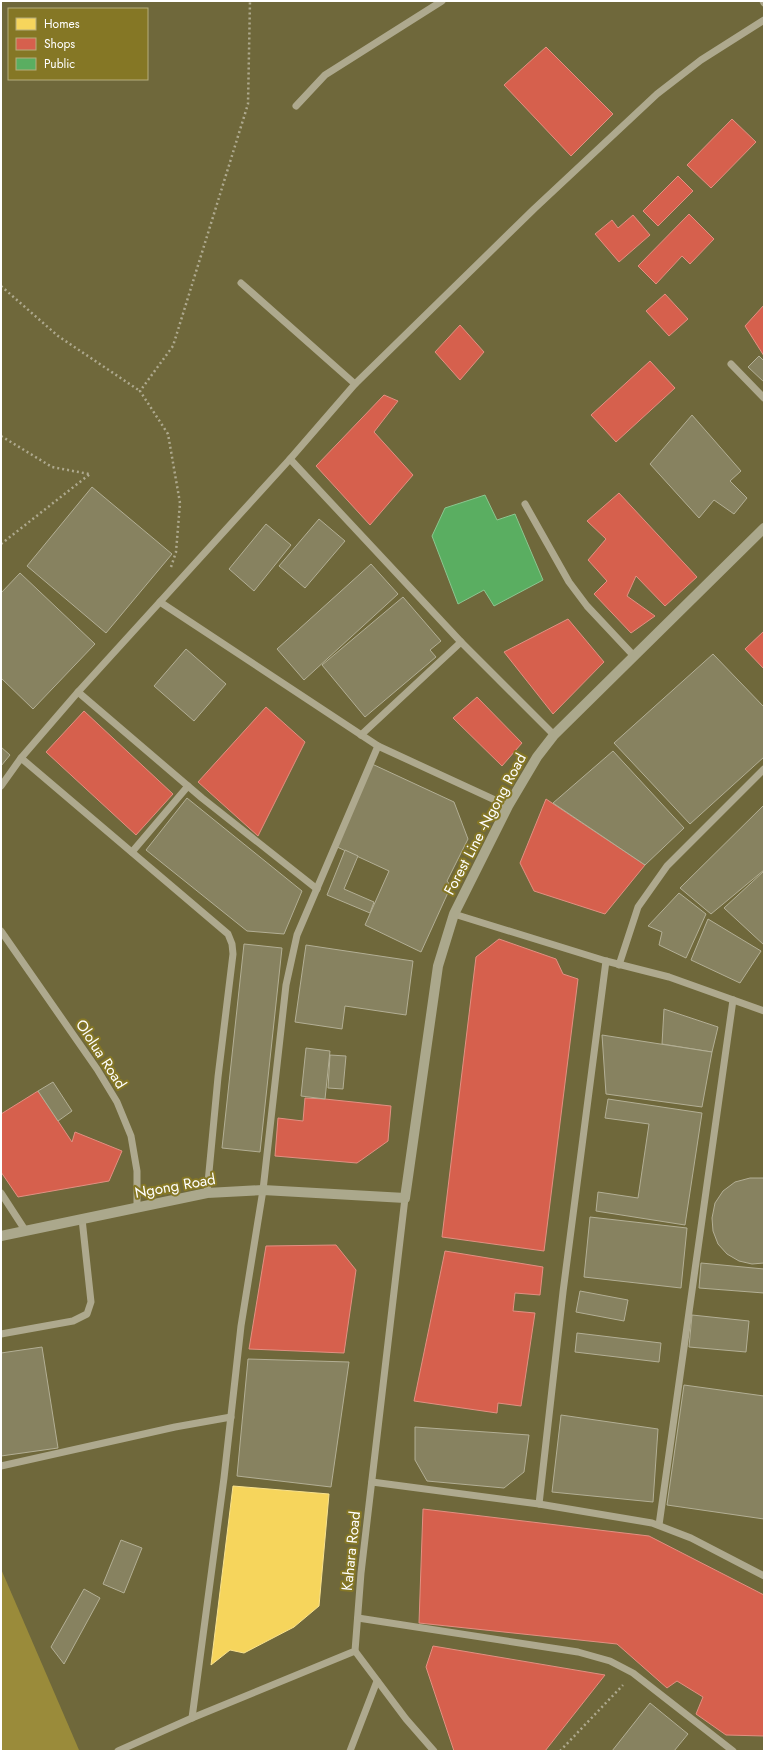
<svg xmlns="http://www.w3.org/2000/svg" width="765" height="1752" font-family="Jost,sans-serif">
	<style>
		.green { fill: #9a8b3a }
		.homes { fill: #f6d55c; stroke: #f9e28d }
		.shops { fill: #d6604d; stroke: #e29082 }
		.public { fill: #5aae61; stroke: #8cc690 }
		.building { fill: #878260; stroke: #b3af95 }
		.lines { fill: none; stroke-linecap: round; stroke-linejoin: round }
		.path { stroke: #aea98e; stroke-width: 2.5; stroke-dasharray: 2 3; stroke-linecap: butt }
		.minor { stroke: #aea98e; stroke-width: 7 }
		.major { stroke: #aba88c; stroke-width: 10 }
		.labels { text-anchor: middle; stroke-width: 4; stroke-linejoin: round; paint-order: stroke }
		.street-label { font-size: 15px; fill: #fff; stroke: #857725 }
	</style>
	<rect width="100%" height="100%" fill="#6f683b"/>
	<!-- green -->
	<path class="green" d="M1,1569L79,1750L78,1751H1Z"/>
	<!-- homes -->
	<path class="homes" d="M233,1486L329,1494L319,1606L294,1627L244,1653L230,1650L211,1665Z"/>
	<!-- shops -->
	<g class="shops">
		<path d="M546,47L613,114L571,156L504,85Z"/>
		<path d="M732,119L756,142L711,188L687,165Z"/>
		<path d="M678,176L693,191L658,226L643,211Z"/>
		<path d="M689,214L714,239L690,264L682,256L656,284L638,266Z"/>
		<path d="M633,215L650,235L619,262L595,234L612,220L618,228Z"/>
		<path d="M665,294L688,319L669,336L646,311Z"/>
		<path d="M764,305V356L745,326Z"/>
		<path d="M460,325L484,352L460,380L435,352Z"/>
		<path d="M650,361L675,388L616,442L591,415Z"/>
		<path d="M384,395L398,401L374,432L413,475L370,525L316,466Z"/>
		<path d="M619,493L697,577L665,606L636,576L627,596L655,616L631,633L594,594L607,581L588,560L606,539L587,521Z"/>
		<path d="M568,619L604,662L553,714L504,652Z"/>
		<path d="M764,631V669L745,649Z"/>
		<path d="M477,697L522,743L502,766L453,718Z"/>
		<path d="M266,707L305,742L258,836L198,782Z"/>
		<path d="M84,711L173,794L136,835L46,752Z"/>
		<path d="M546,799L645,865L605,914L534,891L520,863Z"/>
		<path d="M499,939L556,959L563,974L578,979L544,1251L442,1237L476,957Z"/>
		<path d="M38,1091L72,1142L75,1132L122,1151L109,1181L18,1197L1,1172V1114Z"/>
		<path d="M305,1098L325,1099L391,1106L388,1141L357,1163L275,1156L278,1118L303,1121Z"/>
		<path d="M336,1245L356,1270L344,1353L249,1349L266,1246Z"/>
		<path d="M445,1251L543,1267L540,1295L515,1293L513,1311L535,1313L521,1406L498,1403L497,1413L414,1401Z"/>
		<path d="M423,1509L649,1536L764,1595V1736L726,1735L696,1714L703,1697L677,1681L667,1688L617,1644L419,1623Z"/>
		<path d="M433,1646L605,1675L545,1751H454L426,1667Z"/>
	</g>
	<!-- public -->
	<path class="public" d="M485,495L497,520L515,514L543,580L494,606L484,590L458,604L432,536L445,508Z"/>
	<!-- building -->
	<g class="building">
		<path d="M759,356L764,361V382L748,367Z"/>
		<path d="M692,415L741,471L730,481L747,498L734,514L714,500L699,518L650,464Z"/>
		<path d="M92,487L172,554L106,633L27,566Z"/>
		<path d="M319,519L345,541L305,588L279,566Z"/>
		<path d="M266,524L291,545L254,591L229,569Z"/>
		<path d="M371,564L398,594L304,680L277,649Z"/>
		<path d="M20,573L95,644L33,709L1,678V593Z"/>
		<path d="M403,597L441,641L430,650L436,657L365,717L322,665Z"/>
		<path d="M186,649L226,684L194,721L154,686Z"/>
		<path d="M713,654L764,707V757L690,824L614,743Z"/>
		<path d="M1,747L10,755L1,766Z"/>
		<path d="M613,751L684,828L645,865L553,803Z"/>
		<path d="M372,764L454,802L468,839L447,881L451,886L421,952L365,925L389,871L335,846Z"/>
		<path d="M187,798L302,891L284,934L247,931L146,850Z"/>
		<path d="M764,805V870L711,914L680,888Z"/>
		<path d="M345,850L358,856L344,889L374,902L370,913L327,895Z"/>
		<path d="M764,871V945L724,908Z"/>
		<path d="M679,893L706,914L686,958L659,945L662,932L648,926Z"/>
		<path d="M708,919L761,951L740,983L691,960Z"/>
		<path d="M244,944L282,948L260,1152L222,1148Z"/>
		<path d="M306,945L413,961L406,1015L345,1006L342,1029L295,1022Z"/>
		<path d="M664,1009L718,1027L712,1052L662,1044Z"/>
		<path d="M602,1035L712,1052L702,1107L606,1094Z"/>
		<path d="M306,1048L330,1051L325,1099L301,1096Z"/>
		<path d="M330,1055L346,1056L343,1089L328,1088Z"/>
		<path d="M53,1082L72,1111L58,1121L38,1091Z"/>
		<path d="M608,1099L702,1113L685,1225L596,1211L598,1192L638,1198L649,1124L605,1118Z"/>
		<path d="M750,1178H764V1263L752,1264L739,1261L727,1254L718,1244L713,1231L712,1218L715,1203L723,1191L735,1182Z"/>
		<path d="M590,1217L687,1228L681,1288L584,1277Z"/>
		<path d="M701,1263L764,1269V1293L699,1288Z"/>
		<path d="M580,1291L628,1300L624,1321L576,1312Z"/>
		<path d="M692,1315L749,1321L746,1352L689,1347Z"/>
		<path d="M577,1333L661,1343L659,1362L575,1352Z"/>
		<path d="M42,1347L58,1448L1,1456V1353Z"/>
		<path d="M248,1359L349,1362L331,1487L237,1476Z"/>
		<path d="M684,1385L764,1396V1519L667,1505Z"/>
		<path d="M561,1415L658,1429L653,1502L552,1492Z"/>
		<path d="M415,1427L529,1435L524,1472L504,1488L427,1481L415,1460Z"/>
		<path d="M121,1540L142,1548L124,1593L103,1584Z"/>
		<path d="M84,1589L100,1598L64,1664L51,1647Z"/>
		<path d="M650,1703L688,1734L674,1751H612Z"/>
	</g>
	<g class="lines">
		<!-- path -->
		<g class="path">
			<path d="M1,286L58,336L140,391"/>
			<path d="M1,436L52,467L89,474"/>
			<path d="M1,544L90,474"/>
			<path d="M171,567L176,552L180,503L168,434L140,391L173,346L248,104L250,1"/>
			<path d="M560,1751L623,1685"/>
		</g>
		<!-- minor -->
		<g class="minor">
			<path d="M763,1L764,3"/>
			<path d="M296,106L325,75L442,1"/>
			<path d="M241,283L355,384"/>
			<path d="M731,364L764,398"/>
			<path d="M290,459L461,642L554,735"/>
			<path d="M525,504L569,582L587,606L633,655"/>
			<path d="M160,602L378,746L508,806"/>
			<path d="M78,692L202,798L317,889"/>
			<path d="M361,735L461,642"/>
			<path d="M21,758L78,692L290,459L355,384L534,209L657,94L701,60L764,20"/>
			<path d="M1,786L21,758L228,934L232,944L233,954L218,1077L207,1193"/>
			<path d="M132,852L188,786"/>
			<path d="M454,914L606,961L669,977L764,1011"/>
			<path d="M1,931L97,1069L117,1102L131,1136L137,1171V1208"/>
			<path d="M619,965L638,907L667,866L764,769"/>
			<path d="M1,1193L25,1230"/>
			<path d="M1,1334L73,1321L87,1314L91,1302L82,1219"/>
			<path d="M1,1466L175,1427L231,1417"/>
			<path d="M372,1482L539,1504L652,1523L691,1538L764,1576"/>
			<path d="M539,1504L563,1292L606,961"/>
			<path d="M659,1525L733,1000"/>
			<path d="M358,1618L578,1652L610,1661L633,1673L733,1751"/>
			<path d="M355,1651L406,1719L434,1751"/>
			<path d="M192,1718L224,1478L241,1326L263,1190L286,985L297,935L378,746"/>
			<path d="M118,1751L192,1718L355,1651L361,1573L405,1198"/>
			<path d="M350,1751L377,1681"/>
		</g>
		<!-- major -->
		<path class="major" d="M1,1236L207,1193L263,1190L405,1198L438,966L454,914L508,806L537,757L554,735L764,528"/>
	</g>
	<g class="labels">
		<!-- street labels -->
		<g class="street-label">
			<text transform="translate(485 824) rotate(-62)" y="5">Forest Line -Ngong Road</text>
			<text transform="translate(101 1054) rotate(57)" y="5">Ololua Road</text>
			<text transform="translate(175 1186) rotate(-10)" y="5">Ngong Road</text>
			<text transform="translate(351 1551) rotate(-84)" y="5">Kahara Road</text>
		</g>
	</g>
	<!-- border -->
	<rect width="765" height="1752" fill="none" stroke="#ffffff" stroke-width="4"/>
	<!-- legend -->
	<rect x="8" y="8" width="140" height="72" fill="#857725" stroke="#b6ad7c"/>
	<rect x="16" y="18" width="20" height="12" fill="#f6d55c" stroke="#b6ad7c"/>
	<text x="44" y="28" font-size="12" fill="#ffffff">Homes</text>
	<rect x="16" y="38" width="20" height="12" fill="#d6604d" stroke="#b6ad7c"/>
	<text x="44" y="48" font-size="12" fill="#ffffff">Shops</text>
	<rect x="16" y="58" width="20" height="12" fill="#5aae61" stroke="#b6ad7c"/>
	<text x="44" y="68" font-size="12" fill="#ffffff">Public</text>
</svg>
